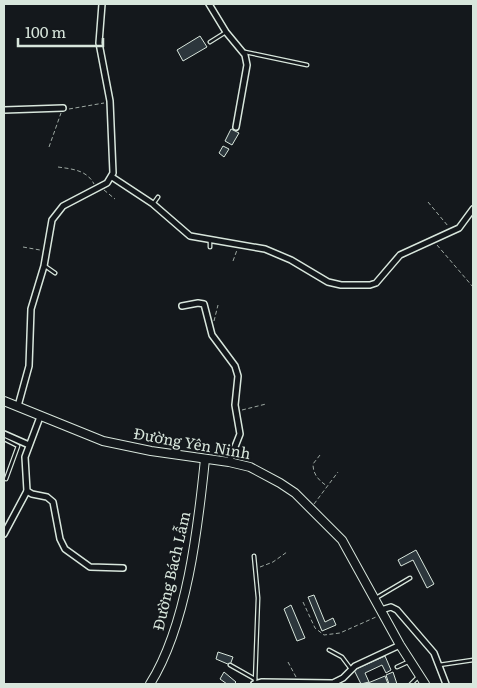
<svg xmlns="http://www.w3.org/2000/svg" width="477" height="688" font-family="Literata,serif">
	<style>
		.building { fill: #2c363c; stroke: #d8e6dc }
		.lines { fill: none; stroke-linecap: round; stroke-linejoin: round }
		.service-casing { stroke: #d8e6dc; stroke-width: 5 }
		.minor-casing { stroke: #d8e6dc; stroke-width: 8 }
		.primary-casing { stroke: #d8e6dc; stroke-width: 10 }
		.path { stroke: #9da8a2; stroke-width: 1; stroke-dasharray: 4 2.5; stroke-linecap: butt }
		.service { stroke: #14181c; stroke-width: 2.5 }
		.minor { stroke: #14181c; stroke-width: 5 }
		.primary { stroke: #14181c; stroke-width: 8 }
		.labels { text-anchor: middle; stroke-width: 4; stroke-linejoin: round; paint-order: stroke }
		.street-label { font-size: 15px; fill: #d8e6dc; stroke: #14181c }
	</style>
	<rect width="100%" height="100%" fill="#14181c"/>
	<!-- building -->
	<g class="building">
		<path d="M200,36L207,47L183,61L177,50Z"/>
		<path d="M231,129L239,133L232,145L225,141Z"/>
		<path d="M223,146L229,149L224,157L219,153Z"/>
		<path d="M416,550L434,584L427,588L413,560L401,566L398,560Z"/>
		<path d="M314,595L325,622L333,618L336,625L322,631L308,597Z"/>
		<path d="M291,605L305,638L297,641L284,609Z"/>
		<path d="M218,652L233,657L230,665L216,659Z"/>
		<path d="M385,656L391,670L386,673L382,665L365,673L369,682L361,684L354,670Z"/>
		<path d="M224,672L236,682L234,684H227L220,679Z"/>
		<path d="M393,672L397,684H389L386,675Z"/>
		<path d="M385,676L388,684H369L368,683Z"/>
	</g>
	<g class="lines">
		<!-- service casing -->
		<g class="service-casing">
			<g id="service">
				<path d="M210,42L226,32"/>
				<path d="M245,52L307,65"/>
				<path d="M153,204L158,197"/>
				<path d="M210,247V240"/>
				<path d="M45,266L55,273"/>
				<path d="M4,439L18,446L6,479"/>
				<path d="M254,556L258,598L255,682"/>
				<path d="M376,598L410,578"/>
				<path d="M329,650L342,657L351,669"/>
				<path d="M230,665L255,679"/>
				<path d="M439,665L473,660"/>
				<path d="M397,667L410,661"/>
				<path d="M411,684L419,676"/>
			</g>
		</g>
		<!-- minor casing -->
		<g class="minor-casing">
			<g id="minor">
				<path d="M209,4L226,32L245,55L247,65L236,127"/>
				<path d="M4,110L63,108"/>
				<path d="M112,177L153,204L190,236L265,249L291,260L328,282L341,285H370L376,283L400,255L459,228L473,209"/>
				<path d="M182,306L198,303L204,304L212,335L235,366L238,376L235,405L240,434L229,462"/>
				<path d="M18,406L29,366L31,309L44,266L52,220L63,206L107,183L113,173L110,101L99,43L102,4"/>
				<path d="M40,417L25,457L27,491L32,494L47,497L53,502L60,539L65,549L90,567L123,568"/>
				<path d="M4,434L29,445"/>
				<path d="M4,534L27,491"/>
				<path d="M381,610L391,607L397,610L434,653L446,684"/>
				<path d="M254,684L262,682L333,683L343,678L355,666L400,645"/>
			</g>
		</g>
		<!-- primary casing -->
		<g class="primary-casing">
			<g id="primary">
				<path d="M4,401L103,441L151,451L229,462L250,467L280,483L295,493L342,540L400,645L425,684"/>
				<path d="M150,684C187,625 198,528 205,459"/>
			</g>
		</g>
		<!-- path -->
		<g class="path">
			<path d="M69,109L104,103"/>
			<path d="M49,147L61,113"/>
			<path d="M58,167C72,169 87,170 94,184"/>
			<path d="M104,190L115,199"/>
			<path d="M428,202L448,226"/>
			<path d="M437,245L473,287"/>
			<path d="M23,247L40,250"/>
			<path d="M233,261L237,250"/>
			<path d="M214,321L218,305"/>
			<path d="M242,410L266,404"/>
			<path d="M320,455L313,464C313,474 318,480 327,486"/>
			<path d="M314,504L338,472"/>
			<path d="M260,567L273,562L287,552"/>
			<path d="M303,602L315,628L324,635L340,633L376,617"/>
			<path d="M288,662L296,677"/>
		</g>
		<!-- service -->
		<use href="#service" class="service"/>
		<!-- minor -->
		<use href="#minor" class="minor"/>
		<!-- primary -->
		<use href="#primary" class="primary"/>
	</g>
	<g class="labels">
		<!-- street labels -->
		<g class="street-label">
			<text transform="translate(192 444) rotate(10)" y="5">Đường Yên Ninh</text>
			<text transform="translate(172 571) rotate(-77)" y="5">Đường Bách Lẫm</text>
		</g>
	</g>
	<!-- border -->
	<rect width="477" height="688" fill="none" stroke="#d8e6dc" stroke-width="10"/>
	<!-- scale -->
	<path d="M18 38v8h85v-8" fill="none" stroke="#d8e6dc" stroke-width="2.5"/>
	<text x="25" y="38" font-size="15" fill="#d8e6dc" stroke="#14181c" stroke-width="4" paint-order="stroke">100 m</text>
</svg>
